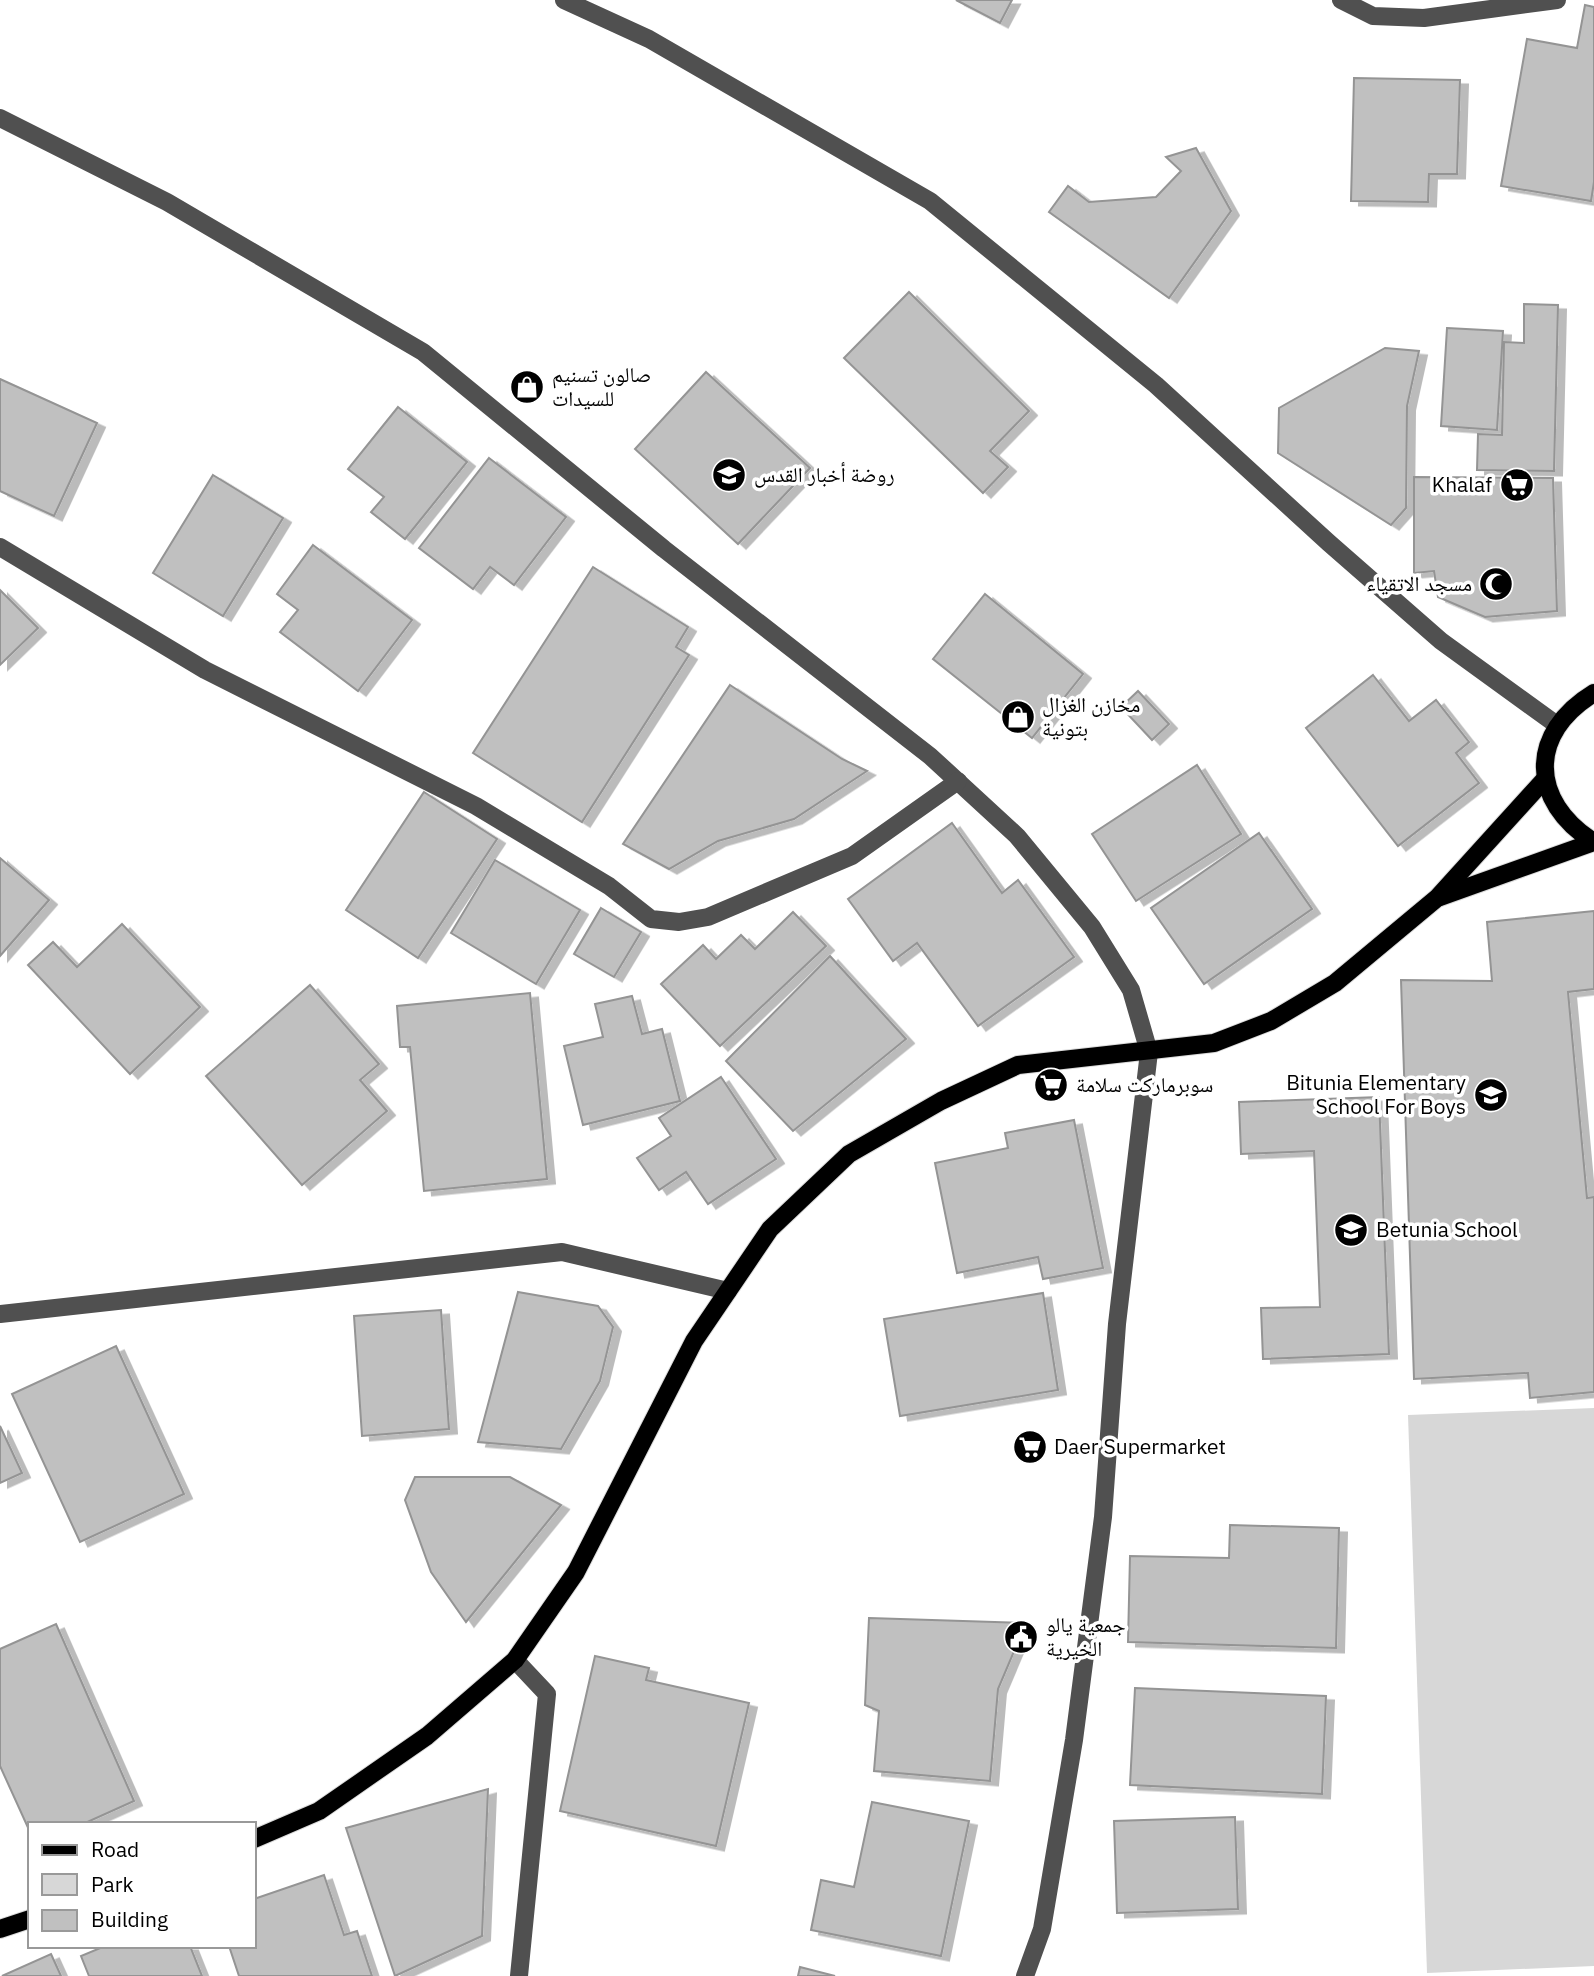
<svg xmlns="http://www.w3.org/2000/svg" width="1594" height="1976" font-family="'IBM Plex Sans','Noto Naskh Arabic',sans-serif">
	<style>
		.green { fill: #d7d7d7 }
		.building { fill: #c0c0c0; stroke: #949494; stroke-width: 2; filter: url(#shadow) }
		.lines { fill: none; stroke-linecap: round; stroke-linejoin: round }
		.major-casing { stroke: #dbdbdb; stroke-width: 20 }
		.minor { stroke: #505050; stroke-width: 18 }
		.major { stroke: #000; stroke-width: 18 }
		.labels { text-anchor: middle; stroke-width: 7; stroke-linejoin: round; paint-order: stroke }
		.poi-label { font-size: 21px; fill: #000; stroke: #fff; text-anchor: start }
	</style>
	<defs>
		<filter id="shadow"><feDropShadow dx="8" dy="4.5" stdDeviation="0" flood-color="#0004"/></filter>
	</defs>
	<rect width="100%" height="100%" fill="#fff"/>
	<!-- green -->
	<path class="green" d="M1594,1408V1966L1427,1973L1408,1415Z"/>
	<!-- building -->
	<g class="building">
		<path d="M956,0H1012L1000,23Z"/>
		<path d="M1585,5L1594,7V182L1591,201L1501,186L1527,39L1577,48Z"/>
		<path d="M1354,78L1460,80L1457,174H1429L1428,202L1351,201Z"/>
		<path d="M1196,148L1231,211L1169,298L1049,212L1068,186L1089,202L1156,197L1181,171L1166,157Z"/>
		<path d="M909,292L1029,411L990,451L1008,467L983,493L844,358Z"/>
		<path d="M1524,304L1558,305L1554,471L1477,470L1478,434L1502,435L1504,342L1524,343Z"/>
		<path d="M1447,328L1503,331L1497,430L1441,426Z"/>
		<path d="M1385,348L1419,351L1407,406L1406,508L1391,525L1278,453L1279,408Z"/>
		<path d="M706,372L810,468L738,544L635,449Z"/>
		<path d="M0,379L97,423L54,516L0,491Z"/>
		<path d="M398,407L467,462L405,539L371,512L384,497L348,469Z"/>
		<path d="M489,458L566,517L514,585L490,567L473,589L419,548Z"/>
		<path d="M213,475L283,518L223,616L153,573Z"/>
		<path d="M1414,477L1553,478L1557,611L1485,617L1438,597L1434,571L1414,573Z"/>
		<path d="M313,545L412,620L358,691L280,632L298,610L277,594Z"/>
		<path d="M593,567L688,627L676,647L689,655L582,822L473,753Z"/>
		<path d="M0,590L38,628L0,665Z"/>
		<path d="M985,594L1083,674L1032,738L933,659Z"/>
		<path d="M1373,675L1409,721L1436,700L1469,742L1456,753L1479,783L1398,846L1306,728Z"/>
		<path d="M730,685L842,759L867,771L794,819L718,841L669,869L623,844Z"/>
		<path d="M1138,691L1169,724L1152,740L1121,707Z"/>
		<path d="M1197,765L1241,834L1136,901L1092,834Z"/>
		<path d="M424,792L497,839L418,958L346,910Z"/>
		<path d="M952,823L1002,893L1018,880L1074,957L978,1026L917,943L893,961L848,899Z"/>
		<path d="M1259,833L1312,909L1204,984L1151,908Z"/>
		<path d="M0,858L49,900L0,956Z"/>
		<path d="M495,860L580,910L536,984L451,933Z"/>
		<path d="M601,908L641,932L614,977L574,954Z"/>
		<path d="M1594,911V989L1568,992L1587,1198L1594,1197V1392L1530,1398L1528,1373L1414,1379L1401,980L1492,981L1487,922Z"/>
		<path d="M793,912L826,946L720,1046L661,984L703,945L716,959L741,935L755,949Z"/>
		<path d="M122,924L200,1007L130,1074L28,965L53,942L77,967Z"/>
		<path d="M830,956L906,1039L793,1131L726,1061Z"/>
		<path d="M310,985L379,1064L360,1080L387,1111L302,1185L206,1076Z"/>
		<path d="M530,993L547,1179L424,1191L410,1047H400L397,1006Z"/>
		<path d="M632,996L642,1034L662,1029L680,1101L583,1125L564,1046L603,1037L595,1004Z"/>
		<path d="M721,1077L776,1159L708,1204L686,1172L659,1190L637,1158L671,1136L659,1118Z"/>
		<path d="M1379,1097L1389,1354L1263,1359L1261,1308L1320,1307L1314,1151L1241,1154L1239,1102Z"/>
		<path d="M1074,1120L1103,1268L1043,1279L1038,1257L957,1273L935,1163L1008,1148L1005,1133Z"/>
		<path d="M518,1292L598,1306L613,1327L600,1381L561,1449L478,1442Z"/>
		<path d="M1043,1293L1058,1390L900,1416L884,1319Z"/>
		<path d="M441,1310L449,1429L362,1436L354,1316Z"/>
		<path d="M116,1346L184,1494L80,1542L12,1394Z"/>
		<path d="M0,1426L22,1473L0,1483Z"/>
		<path d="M415,1477H510L561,1505L466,1622L431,1572L405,1500Z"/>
		<path d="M1230,1525L1339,1528L1336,1648L1128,1642L1130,1556L1229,1558Z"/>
		<path d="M869,1618L1026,1623L998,1689L990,1781L874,1771L879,1711L865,1705Z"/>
		<path d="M56,1624L134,1801L83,1824H30V1832L0,1766V1649Z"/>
		<path d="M595,1656L649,1668L646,1680L749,1703L716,1846L560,1811Z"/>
		<path d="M1135,1688L1326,1696L1322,1794L1130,1785Z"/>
		<path d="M488,1789L482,1936L395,1976L346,1828Z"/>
		<path d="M872,1802L969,1821L941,1956L811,1930L821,1880L854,1887Z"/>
		<path d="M1235,1817L1238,1909L1117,1913L1114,1821Z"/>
		<path d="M324,1875L344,1935L357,1931L372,1976H239L229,1946H254V1899Z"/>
		<path d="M105,1946H190L202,1976H89L81,1956Z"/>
		<path d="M51,1954L61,1976H2Z"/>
		<path d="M800,1967L835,1976H798Z"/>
	</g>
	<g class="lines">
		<!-- major casing -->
		<g class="major-casing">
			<g id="major">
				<path d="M1594,693C1528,733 1529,801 1594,842"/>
				<path d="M1440,897L1594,842"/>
				<path d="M254,1839L319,1811L427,1736L515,1660L576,1572L694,1341L770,1229L849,1154L941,1101L1018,1065L1214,1043L1271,1021L1335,983L1437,898L1545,779"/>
				<path d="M0,1929L30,1919"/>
			</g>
		</g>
		<!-- minor -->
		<g class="minor">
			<path d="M564,0L649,39L930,201L1156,385L1329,543L1441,641L1557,725"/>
			<path d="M1341,0L1373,16L1424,18L1557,0"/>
			<path d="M0,118L167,202L423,352L664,549L930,756L1017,836L1092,927L1131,990L1149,1052L1117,1324L1103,1517L1074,1740L1042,1929L1025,1976"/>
			<path d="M0,547L205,670L476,806L609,886L651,919L679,922L708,917L852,856L958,781"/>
			<path d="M0,1314L562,1252L728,1291"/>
			<path d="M515,1660L547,1694L519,1976"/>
		</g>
		<!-- major -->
		<use href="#major" class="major"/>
	</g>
	<!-- icons -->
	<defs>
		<g id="shop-disc" transform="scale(1.75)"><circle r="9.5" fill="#000" stroke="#fff"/><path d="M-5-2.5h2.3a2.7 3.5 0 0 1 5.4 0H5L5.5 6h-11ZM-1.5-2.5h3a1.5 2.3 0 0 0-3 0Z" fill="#fff"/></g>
		<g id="school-disc" transform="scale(1.75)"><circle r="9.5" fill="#000" stroke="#fff"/><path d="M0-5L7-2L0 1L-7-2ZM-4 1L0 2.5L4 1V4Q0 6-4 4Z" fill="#fff"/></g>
		<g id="supermarket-disc" transform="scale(1.75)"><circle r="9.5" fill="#000" stroke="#fff"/><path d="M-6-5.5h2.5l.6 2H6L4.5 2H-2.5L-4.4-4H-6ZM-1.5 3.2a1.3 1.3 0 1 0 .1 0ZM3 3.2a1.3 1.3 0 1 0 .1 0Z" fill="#fff"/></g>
		<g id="mosque-disc" transform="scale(1.75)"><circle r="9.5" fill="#000" stroke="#fff"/><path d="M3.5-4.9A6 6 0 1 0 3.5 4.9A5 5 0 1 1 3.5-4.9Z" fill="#fff"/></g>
		<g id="civic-disc" transform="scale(1.75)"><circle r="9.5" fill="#000" stroke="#fff"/><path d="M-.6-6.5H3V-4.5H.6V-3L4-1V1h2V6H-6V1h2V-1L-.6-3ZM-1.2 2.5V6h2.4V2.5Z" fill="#fff"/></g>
	</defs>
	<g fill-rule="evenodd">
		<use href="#shop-disc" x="527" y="387"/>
		<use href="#school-disc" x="729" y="475"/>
		<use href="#supermarket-disc" x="1517" y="485"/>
		<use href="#mosque-disc" x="1496" y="584"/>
		<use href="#shop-disc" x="1018" y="717"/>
		<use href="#supermarket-disc" x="1051" y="1085"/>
		<use href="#school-disc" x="1491" y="1095"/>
		<use href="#school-disc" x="1351" y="1230"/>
		<use href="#supermarket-disc" x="1030" y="1447"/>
		<use href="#civic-disc" x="1021" y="1637"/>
	</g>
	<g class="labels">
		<!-- poi labels -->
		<g class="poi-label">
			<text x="552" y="382">صالون تسنيم<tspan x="552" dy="24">للسيدات</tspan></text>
			<text x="754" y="482">روضة أخبار القدس</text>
			<text x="1492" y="492" text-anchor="end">Khalaf</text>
			<text x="1472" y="591" text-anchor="end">مسجد الاتقياء</text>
			<text x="1042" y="712">مخازن الغزال<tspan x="1042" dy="24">بتونية</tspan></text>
			<text x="1466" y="1090" text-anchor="end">Bitunia Elementary<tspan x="1466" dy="24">School For Boys</tspan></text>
			<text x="1076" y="1092">سوبرماركت سلامة</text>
			<text x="1376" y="1237">Betunia School</text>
			<text x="1054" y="1454">Daer Supermarket</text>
			<text x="1046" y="1632">جمعية يالو<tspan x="1046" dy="24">الخيرية</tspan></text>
		</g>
	</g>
	<!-- legend -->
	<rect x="28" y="1822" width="228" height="126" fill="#ffffff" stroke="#999999" stroke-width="2"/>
	<rect x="42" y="1845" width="35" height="10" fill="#000000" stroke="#999999" stroke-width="2"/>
	<text x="91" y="1857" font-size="21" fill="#000000">Road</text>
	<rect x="42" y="1874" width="35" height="21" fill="#d7d7d7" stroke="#999999" stroke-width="2"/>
	<text x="91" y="1892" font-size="21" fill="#000000">Park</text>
	<rect x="42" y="1910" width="35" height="21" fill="#c0c0c0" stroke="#999999" stroke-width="2"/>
	<text x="91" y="1927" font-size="21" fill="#000000">Building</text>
</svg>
